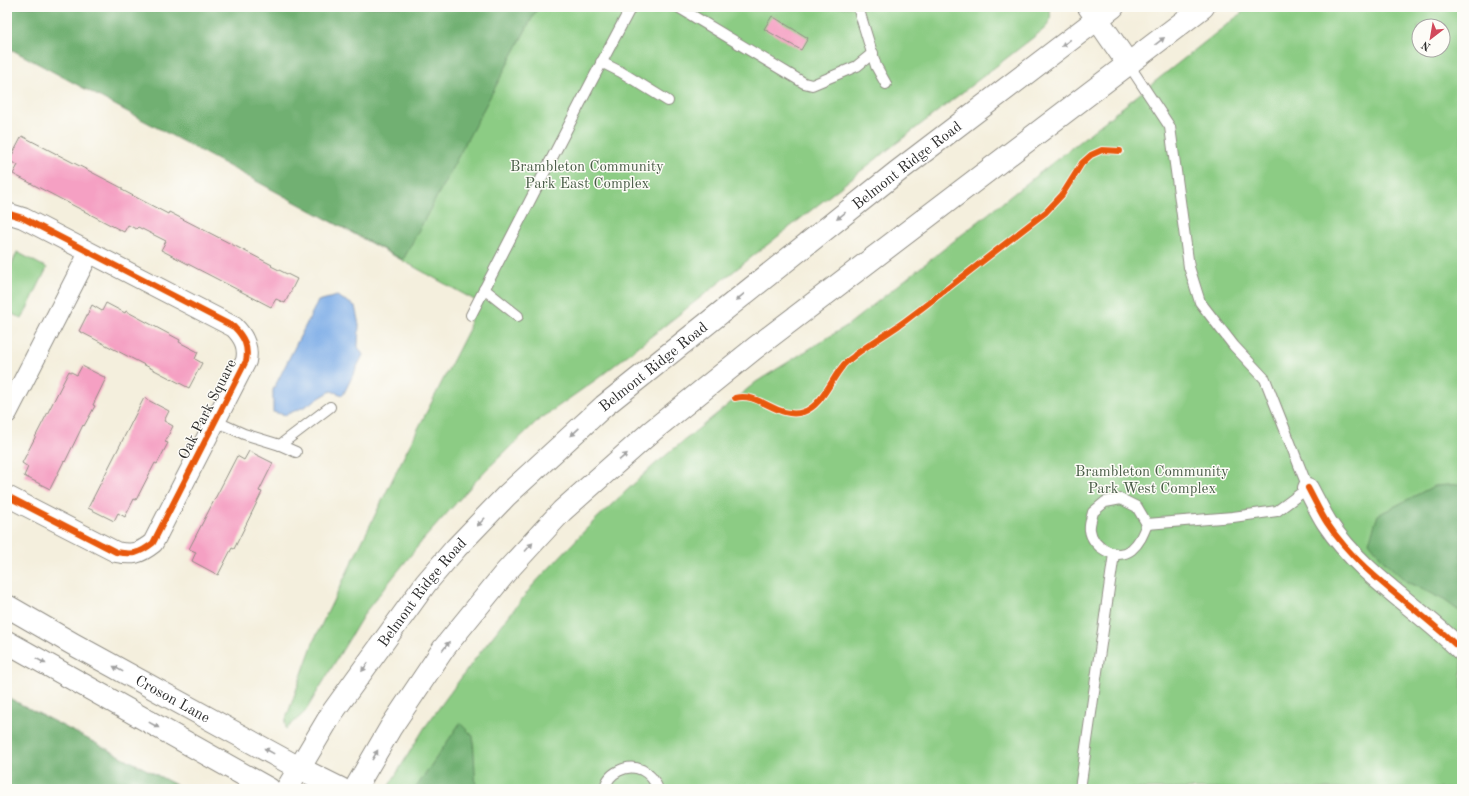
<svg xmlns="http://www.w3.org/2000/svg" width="1469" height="796" font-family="'Old Standard TT',serif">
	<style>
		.green { fill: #8ccc84; stroke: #5c7c58; fill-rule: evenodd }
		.forest { fill: #71b072; stroke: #4e6e4e }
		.water { fill: #7cace7; stroke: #546c89 }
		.building { fill: #f5a0c3 }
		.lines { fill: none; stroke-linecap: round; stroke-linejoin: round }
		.lane-casing { stroke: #908d84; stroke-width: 12 }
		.street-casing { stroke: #908d84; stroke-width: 22 }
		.secondary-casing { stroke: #908d84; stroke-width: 24 }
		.primary-casing { stroke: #908d84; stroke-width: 24 }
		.lane { stroke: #fff; stroke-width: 10 }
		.street { stroke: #fff; stroke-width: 20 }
		.secondary { stroke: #fff; stroke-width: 22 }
		.primary { stroke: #fff; stroke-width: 22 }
		.cycleway-casing { stroke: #fdfcf7; stroke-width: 8 }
		.cycleway { stroke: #e8590c; stroke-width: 6 }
		.oneway { fill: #a0a0a0 }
		.labels { text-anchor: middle; stroke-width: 3; stroke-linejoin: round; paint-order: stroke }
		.street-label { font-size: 15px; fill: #2b2b2b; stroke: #fdfcf7 }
		.park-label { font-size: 15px; fill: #485b46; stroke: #fdfcf7 }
	</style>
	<rect width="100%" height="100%" fill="#fdfcf7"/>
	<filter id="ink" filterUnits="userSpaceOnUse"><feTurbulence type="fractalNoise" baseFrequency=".025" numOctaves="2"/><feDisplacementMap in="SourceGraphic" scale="8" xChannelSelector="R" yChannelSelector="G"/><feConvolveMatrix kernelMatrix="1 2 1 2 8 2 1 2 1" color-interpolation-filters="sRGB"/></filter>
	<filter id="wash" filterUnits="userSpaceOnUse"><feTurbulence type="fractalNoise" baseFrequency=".012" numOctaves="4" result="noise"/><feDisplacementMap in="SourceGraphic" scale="16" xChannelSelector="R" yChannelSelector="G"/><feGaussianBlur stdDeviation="0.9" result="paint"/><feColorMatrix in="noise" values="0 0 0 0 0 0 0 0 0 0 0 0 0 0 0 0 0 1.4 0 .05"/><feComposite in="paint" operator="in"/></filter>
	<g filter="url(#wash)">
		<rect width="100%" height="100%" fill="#f4efdd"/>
		<!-- green -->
		<g class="green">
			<path d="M7,7H1049C1052,17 1051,23 1043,30L885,152L597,379L536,422L483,473L422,541L366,611L305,712L293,723L286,729L285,722L287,716L314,640L398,468L469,329L471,315L478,302L7,43Z"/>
			<path d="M1249,7H1462V789H387L425,727L475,659L533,585L593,522L654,465L756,382L848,325ZM1419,26H1443V50H1419Z"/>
			<path d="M17,252L47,268L22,319L7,311V276Z"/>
		</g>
		<!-- forest -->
		<g class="forest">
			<path d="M7,7H538L403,260L7,47Z"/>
			<path d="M1462,484V613L1444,600L1407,582L1385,562L1369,542L1378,515L1434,486Z"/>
			<path d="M7,697L184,789H7Z"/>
			<path d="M460,723L473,736L476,789H415Z"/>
		</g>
		<!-- water -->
		<path class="water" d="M337,296L355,306L359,325L358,347L363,355L343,395L331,391L304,407L285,415L273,412V390L318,301Z"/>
		<g id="blocks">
			<!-- building -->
			<g class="building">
				<path d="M772,16L808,38L801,50L764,29Z"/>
				<path d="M22,136L122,188V190L168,214L169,212L272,265L271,266L297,279L285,303L276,299L271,307L161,250L166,241L138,227L136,229L128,225L124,232L13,174L18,165L9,161Z"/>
				<path d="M106,303L125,313L126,311L180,340L179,342L198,352L195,359L202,363L189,388L79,331L92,305L102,311Z"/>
				<path d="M82,366L106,378L93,405L95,406L84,426L83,425L65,462L64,461L50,489L24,476L28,467L22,463L69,371L77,375Z"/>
				<path d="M144,398L169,411L164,421L173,426L165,442L168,443L157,464L155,463L136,500L134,499L125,517L118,513L114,521L88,508Z"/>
				<path d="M249,451L273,463L259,491L262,492L234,549L232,548L218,575L192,561L196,552L189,549L237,456L244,460Z"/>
			</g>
		</g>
	</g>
	<g filter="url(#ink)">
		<use href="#blocks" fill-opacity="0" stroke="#908d84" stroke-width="1"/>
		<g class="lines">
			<!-- lane casing -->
			<g class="lane-casing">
				<g id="lane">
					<path d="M678,7L804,83L812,85L857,66L873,53"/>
					<path d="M858,7L876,66L886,84"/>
					<path d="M601,62L621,72L668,101"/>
					<path d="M1129,65L1170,127L1189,267L1200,302L1234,346L1265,379L1308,488L1277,511L1233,517L1147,524"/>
					<path d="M484,289L518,316"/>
					<path d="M471,315L586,92L631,7"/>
					<path d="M215,421L244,434L280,445L330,407"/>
					<path d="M280,445L296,452"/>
					<path d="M1121,499L1137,507L1147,524C1143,534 1140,542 1131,550C1116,561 1092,547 1090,530C1089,525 1092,517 1093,512L1105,502Z"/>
					<path d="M605,789C607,773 627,763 642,770C650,774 655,781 658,789"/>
					<path d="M1080,789L1114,554"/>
				</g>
			</g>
			<!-- street casing -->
			<g class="street-casing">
				<g id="street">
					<path d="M7,213L23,218L234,327C244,337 249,347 246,361L153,543C139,554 133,555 116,552L7,496"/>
					<path d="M7,413L89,253"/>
					<path d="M1308,488C1314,499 1320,512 1327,523C1362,576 1418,607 1462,651"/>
				</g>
			</g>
			<!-- secondary casing -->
			<g class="secondary-casing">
				<g id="secondary">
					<path d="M1089,7L1129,65"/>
					<path id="s1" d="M7,606L73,644L299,768L341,789"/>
					<path d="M7,642L269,789"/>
				</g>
			</g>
			<!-- primary casing -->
			<g class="primary-casing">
				<g id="primary">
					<path id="s2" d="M287,789L332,713L426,583L456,548L506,496L604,406L897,172L1113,7"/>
					<path d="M355,789L391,727L444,648L505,573L562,511L652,431L755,348L1203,7"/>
				</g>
			</g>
			<!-- lane -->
			<use href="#lane" class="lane"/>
			<!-- street -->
			<use href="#street" class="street"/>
			<!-- secondary -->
			<use href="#secondary" class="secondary"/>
			<!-- primary -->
			<use href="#primary" class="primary"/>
			<!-- cycleway casing -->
			<g class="cycleway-casing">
				<g id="cycleway">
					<path d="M7,213L23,218L234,327C244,337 249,347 246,361L153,543C139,554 133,555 116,552L7,496"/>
					<path d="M735,398C759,391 778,420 803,412C821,407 831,380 842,367C845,362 851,359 855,355C872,342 889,333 905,321C953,285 999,248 1046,212L1062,195L1082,163L1091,155L1102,150L1120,151"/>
					<path d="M1308,488C1314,499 1320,512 1327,523C1362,576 1418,607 1462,651"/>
				</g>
			</g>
			<!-- cycleway -->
			<use href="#cycleway" class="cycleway"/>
		</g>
		<!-- one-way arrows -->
		<defs><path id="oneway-solid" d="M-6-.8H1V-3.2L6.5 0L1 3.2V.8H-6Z"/></defs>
		<g class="oneway">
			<use href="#oneway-solid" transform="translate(1160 41) rotate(-38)"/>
			<use href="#oneway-solid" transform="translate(1066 43) rotate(143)"/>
			<use href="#oneway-solid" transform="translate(841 216) rotate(141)"/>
			<use href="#oneway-solid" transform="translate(740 297) rotate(141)"/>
			<use href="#oneway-solid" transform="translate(575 432) rotate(137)"/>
			<use href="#oneway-solid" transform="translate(623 457) rotate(-41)"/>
			<use href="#oneway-solid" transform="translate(481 522) rotate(134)"/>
			<use href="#oneway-solid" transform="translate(529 547) rotate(-48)"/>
			<use href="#oneway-solid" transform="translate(446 646) rotate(-53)"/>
			<use href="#oneway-solid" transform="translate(41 661) rotate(29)"/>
			<use href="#oneway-solid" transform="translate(365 667) rotate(126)"/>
			<use href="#oneway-solid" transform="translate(118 669) rotate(-151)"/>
			<use href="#oneway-solid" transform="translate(154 725) rotate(29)"/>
			<use href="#oneway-solid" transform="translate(269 751) rotate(-151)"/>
			<use href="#oneway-solid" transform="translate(375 755) rotate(-60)"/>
		</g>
	</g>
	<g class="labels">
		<!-- street labels -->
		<g class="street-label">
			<text dy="5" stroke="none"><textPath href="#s2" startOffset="887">Belmont Ridge Road</textPath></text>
			<text dy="5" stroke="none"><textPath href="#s2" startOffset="563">Belmont Ridge Road</textPath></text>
			<text transform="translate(207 409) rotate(-63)" y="5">Oak Park Square</text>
			<text dy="5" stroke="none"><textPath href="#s2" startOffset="239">Belmont Ridge Road</textPath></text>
			<text dy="5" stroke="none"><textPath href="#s1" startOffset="190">Croson Lane</textPath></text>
		</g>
		<!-- park labels -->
		<g class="park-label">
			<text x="587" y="171">Brambleton Community<tspan x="587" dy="17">Park East Complex</tspan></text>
			<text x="1152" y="476">Brambleton Community<tspan x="1152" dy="17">Park West Complex</tspan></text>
		</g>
	</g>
	<!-- margin -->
	<rect width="1469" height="796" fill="none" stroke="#fdfcf7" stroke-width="24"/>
	<!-- north arrow -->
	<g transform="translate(1431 38) rotate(211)"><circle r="19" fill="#fdfcf7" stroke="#a9a8a5"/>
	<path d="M0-3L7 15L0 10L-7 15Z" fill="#d1495b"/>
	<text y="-6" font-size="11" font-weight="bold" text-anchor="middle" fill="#2b2b2b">N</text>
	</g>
</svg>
